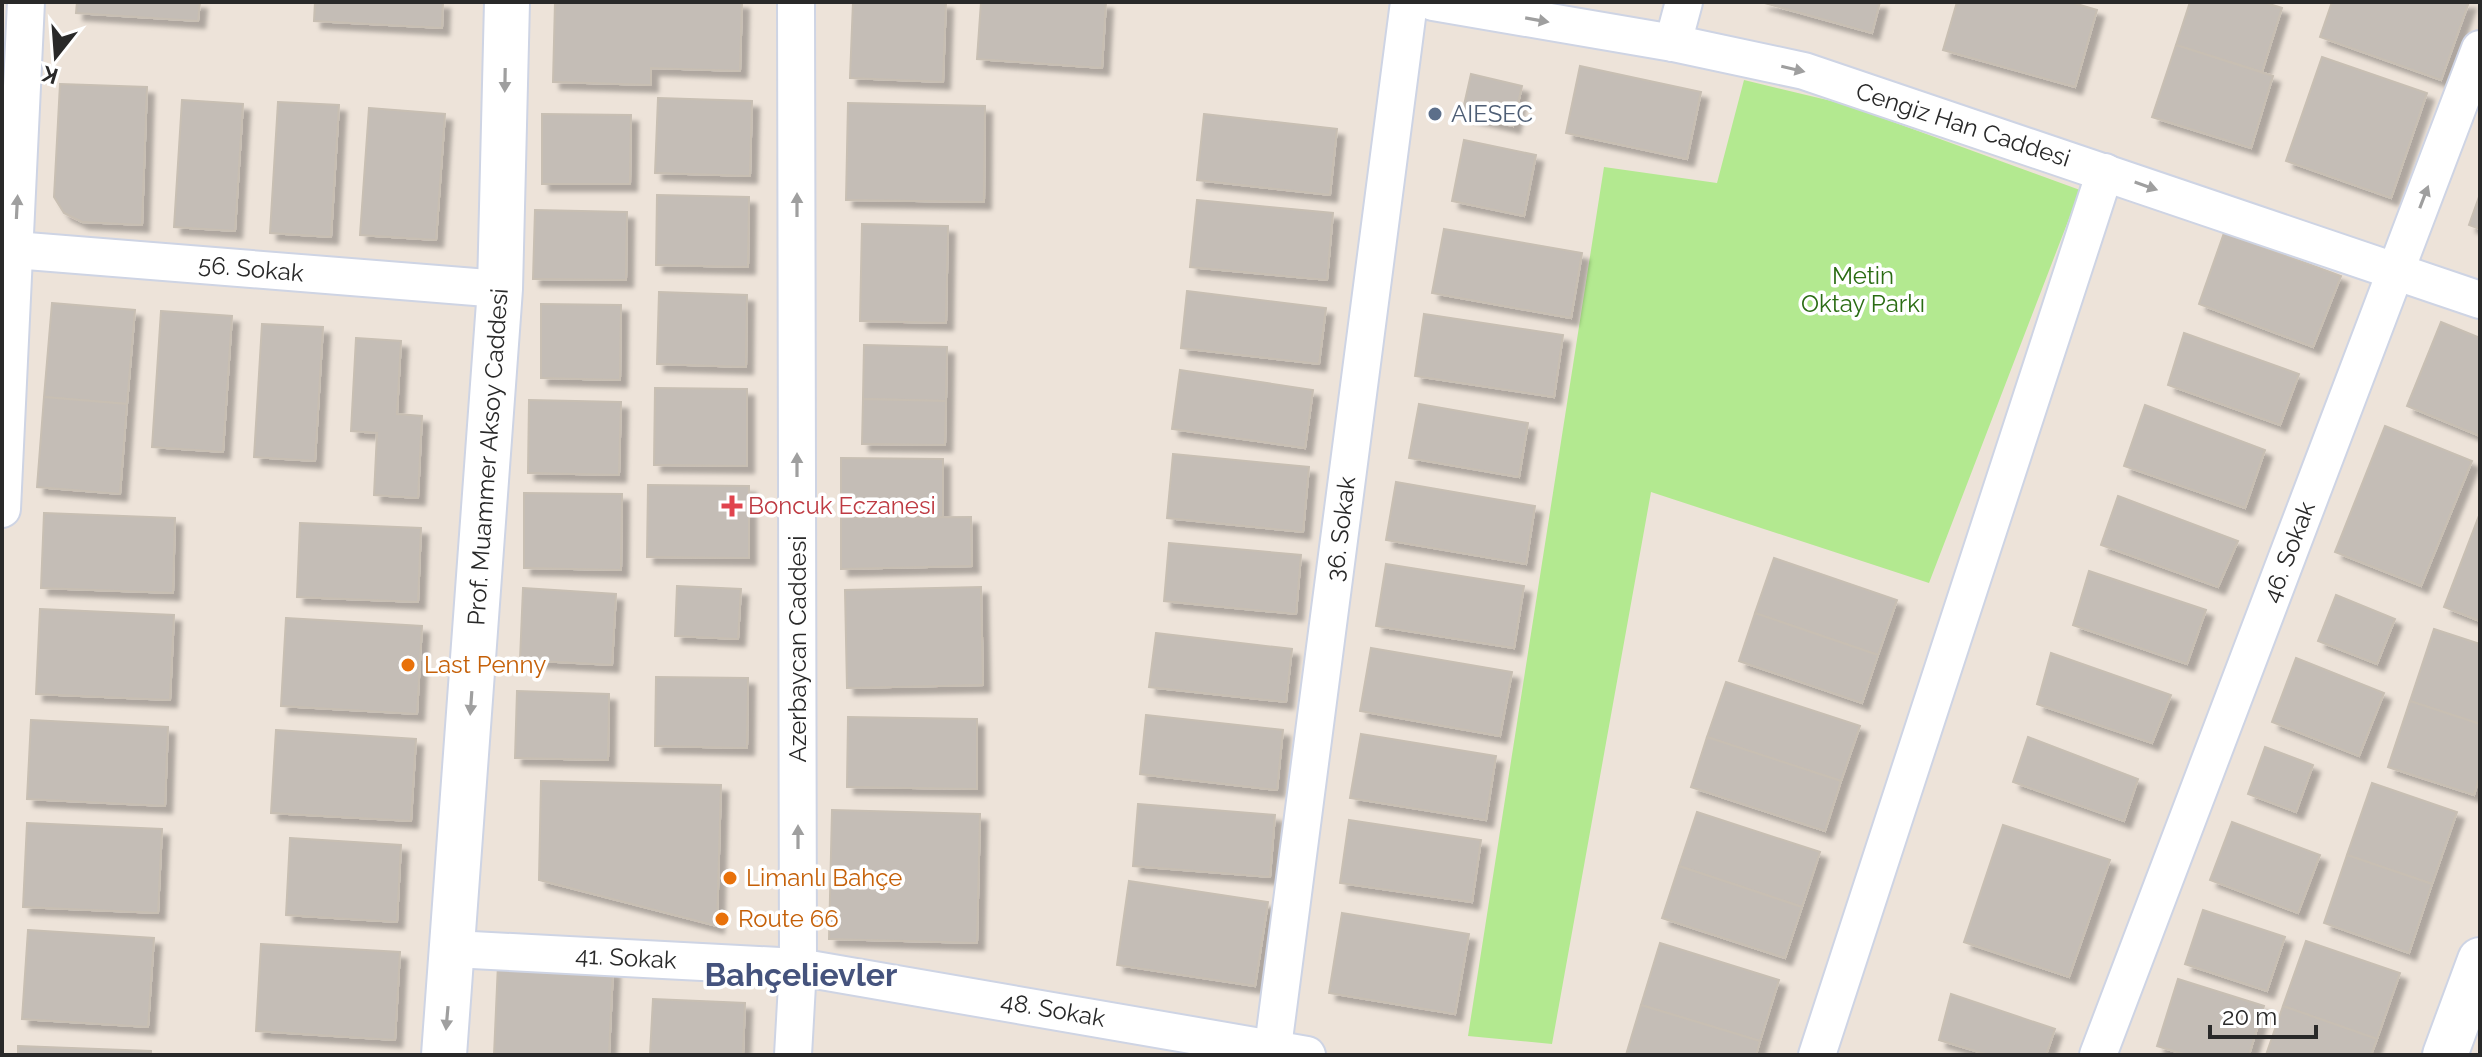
<svg xmlns="http://www.w3.org/2000/svg" width="2482" height="1057" font-family="Raleway,sans-serif">
	<style>
		.green { fill: #b3e990 }
		.building { fill: #c4bdb6; stroke: #c8bfb3; stroke-width: 2; filter: url(#shadow) }
		.lines { fill: none; stroke-linecap: round; stroke-linejoin: round }
		.minor-casing { stroke: #ced4e4; stroke-width: 40 }
		.tertiary-casing { stroke: #ced4e4; stroke-width: 48 }
		.secondary-casing { stroke: #ced4e4; stroke-width: 48 }
		.minor { stroke: #fff; stroke-width: 36 }
		.tertiary { stroke: #fff; stroke-width: 44 }
		.secondary { stroke: #fff; stroke-width: 44 }
		.oneway { fill: #9f9f9f }
		.service-dot { fill: #5c6f8a; stroke: #fff; stroke-width: 3 }
		.health-dot { fill: #e0444e; stroke: #fff; stroke-width: 3 }
		.food-dot { fill: #e8710a; stroke: #fff; stroke-width: 3 }
		.labels { text-anchor: middle; stroke-width: 7; stroke-linejoin: round; paint-order: stroke }
		.service-label { font-size: 24px; fill: #4e5e75; stroke: #fff; text-anchor: start }
		.street-label { font-size: 24px; fill: #292929; stroke: #fff }
		.park-label { font-size: 24px; fill: #2a6c13; stroke: #fff }
		.health-label { font-size: 24px; fill: #be3a42; stroke: #fff; text-anchor: start }
		.food-label { font-size: 24px; fill: #c56008; stroke: #fff; text-anchor: start }
		.district-label { font-size: 32px; font-weight: bold; fill: #45537d; stroke: #fff }
	</style>
	<defs>
		<filter id="shadow"><feDropShadow dx="7" dy="7" stdDeviation="2" flood-color="#0004"/></filter>
	</defs>
	<rect width="100%" height="100%" fill="#ede3d9"/>
	<!-- green -->
	<path class="green" d="M1744,80L1844,104L2080,190L1929,583L1651,492L1552,1044L1468,1036L1604,167L1717,183Z"/>
	<!-- building -->
	<g class="building">
		<path d="M77,2H200L198,21L76,13Z"/>
		<path d="M315,2H443L442,28L314,21Z"/>
		<path d="M555,2H742L740,71L651,68V85L553,82Z"/>
		<path d="M853,2H946L943,82L850,78Z"/>
		<path d="M981,2H1106L1102,68L977,59Z"/>
		<path d="M1761,2H1880L1872,33Z"/>
		<path d="M1957,2H2070L2097,10L2075,87L1943,50Z"/>
		<path d="M2190,2H2263L2282,8L2262,72L2176,45Z"/>
		<path d="M2332,2H2469L2441,80L2320,37Z"/>
		<path d="M2176,45L2273,76L2251,148L2152,117Z"/>
		<path d="M2322,57L2427,93L2391,198L2286,161Z"/>
		<path d="M1580,66L1701,92L1687,159L1566,133Z"/>
		<path d="M1471,74L1522,86L1513,126L1462,114Z"/>
		<path d="M60,84L147,87L142,225L82,222L64,213L54,197Z"/>
		<path d="M658,98L752,101L750,176L655,173Z"/>
		<path d="M182,100L243,104L235,231L174,227Z"/>
		<path d="M278,102L339,105L331,237L270,233Z"/>
		<path d="M848,103L985,106L984,202L846,200Z"/>
		<path d="M369,108L445,114L436,240L360,235Z"/>
		<path d="M542,114L631,115L630,184H542Z"/>
		<path d="M1204,114L1337,129L1330,195L1197,180Z"/>
		<path d="M1464,140L1536,155L1524,216L1452,201Z"/>
		<path d="M2480,194V229L2469,225Z"/>
		<path d="M657,195L749,197L748,267L656,265Z"/>
		<path d="M1197,200L1333,213L1327,280L1190,267Z"/>
		<path d="M535,210L627,212L626,280L533,279Z"/>
		<path d="M862,224L948,226L946,323L860,321Z"/>
		<path d="M1444,229L1582,253L1571,318L1432,293Z"/>
		<path d="M2224,233L2341,276L2313,347L2199,304Z"/>
		<path d="M1187,291L1326,308L1319,364L1181,348Z"/>
		<path d="M659,292L747,295L746,367L657,364Z"/>
		<path d="M52,303L135,310L127,404L44,397Z"/>
		<path d="M541,304L621,305L620,380L541,378Z"/>
		<path d="M161,311L232,316L223,452L152,447Z"/>
		<path d="M1424,314L1563,335L1554,397L1415,376Z"/>
		<path d="M2441,322L2480,338V436L2407,406Z"/>
		<path d="M262,324L323,327L315,461L254,457Z"/>
		<path d="M2184,333L2299,374L2280,425L2168,385Z"/>
		<path d="M356,338L401,341L397,414L422,416L418,498L374,495L377,433L351,431Z"/>
		<path d="M864,345L947,347L946,401L863,399Z"/>
		<path d="M1180,370L1313,390L1305,448L1172,429Z"/>
		<path d="M655,388L747,389V466L654,465Z"/>
		<path d="M44,397L127,404L120,494L37,487Z"/>
		<path d="M863,399L946,401L945,445L862,444Z"/>
		<path d="M529,400L621,402L619,475L528,473Z"/>
		<path d="M1419,404L1528,423L1519,477L1409,458Z"/>
		<path d="M2145,405L2265,450L2245,508L2124,466Z"/>
		<path d="M2385,426L2472,461L2421,586L2335,552Z"/>
		<path d="M1173,454L1309,467L1303,532L1167,518Z"/>
		<path d="M841,458L943,459V518H841Z"/>
		<path d="M1396,482L1535,506L1526,564L1386,540Z"/>
		<path d="M648,485L749,486V558L647,557Z"/>
		<path d="M524,493L622,494L621,570L524,568Z"/>
		<path d="M2118,496L2238,541L2218,587L2101,545Z"/>
		<path d="M44,513L175,518L173,593L41,588Z"/>
		<path d="M2480,513V621L2444,607Z"/>
		<path d="M971,517L972,566L841,569V518Z"/>
		<path d="M300,523L421,528L418,602L297,597Z"/>
		<path d="M1169,543L1301,555L1296,614L1164,601Z"/>
		<path d="M1774,558L1897,600L1878,655L1755,613Z"/>
		<path d="M1386,564L1524,586L1514,648L1376,626Z"/>
		<path d="M2089,571L2206,610L2187,664L2073,625Z"/>
		<path d="M677,586L741,589L738,639L675,636Z"/>
		<path d="M981,587L983,685L847,688L845,590Z"/>
		<path d="M523,588L616,594L612,665L520,660Z"/>
		<path d="M2336,595L2395,619L2377,664L2318,641Z"/>
		<path d="M40,609L174,615L170,700L36,694Z"/>
		<path d="M1755,613L1878,655L1862,703L1739,661Z"/>
		<path d="M286,618L422,626L417,714L281,706Z"/>
		<path d="M2434,629L2480,644V724L2410,701Z"/>
		<path d="M1156,633L1292,649L1286,702L1149,687Z"/>
		<path d="M1371,648L1512,672L1500,736L1360,711Z"/>
		<path d="M2051,653L2171,695L2152,743L2037,704Z"/>
		<path d="M2296,658L2384,693L2359,756L2272,722Z"/>
		<path d="M656,677L748,678L747,748L655,746Z"/>
		<path d="M1726,682L1860,726L1841,781L1707,737Z"/>
		<path d="M517,691L609,694L608,760L515,758Z"/>
		<path d="M2410,701L2480,724V775L2474,795L2388,767Z"/>
		<path d="M1146,715L1283,730L1277,790L1140,774Z"/>
		<path d="M848,717L977,719V789L847,787Z"/>
		<path d="M31,720L168,727L165,806L27,799Z"/>
		<path d="M276,730L416,739L411,821L271,813Z"/>
		<path d="M1361,734L1496,756L1486,820L1350,798Z"/>
		<path d="M1707,737L1841,781L1825,831L1691,787Z"/>
		<path d="M2028,737L2138,779L2124,821L2013,782Z"/>
		<path d="M2265,747L2313,765L2296,812L2248,794Z"/>
		<path d="M541,781L721,785L717,926L539,880Z"/>
		<path d="M2372,783L2457,812L2432,884L2347,855Z"/>
		<path d="M1138,804L1275,815L1270,877L1133,866Z"/>
		<path d="M832,810L980,814L977,943L829,939Z"/>
		<path d="M1697,812L1820,852L1802,907L1679,866Z"/>
		<path d="M1349,820L1481,840L1472,902L1340,883Z"/>
		<path d="M2232,822L2320,855L2298,913L2210,880Z"/>
		<path d="M27,823L162,829L158,913L23,907Z"/>
		<path d="M2003,825L2110,860L2069,977L1964,942Z"/>
		<path d="M290,838L401,845L397,922L286,915Z"/>
		<path d="M2347,855L2432,884L2409,953L2324,923Z"/>
		<path d="M1679,866L1802,907L1785,958L1662,918Z"/>
		<path d="M1129,881L1268,902L1255,986L1117,965Z"/>
		<path d="M2203,910L2285,937L2267,991L2185,964Z"/>
		<path d="M1342,913L1469,934L1455,1014L1329,993Z"/>
		<path d="M28,930L154,938L148,1027L22,1019Z"/>
		<path d="M2306,941L2400,973L2377,1039L2283,1006Z"/>
		<path d="M1660,943L1779,980L1760,1041L1641,1005Z"/>
		<path d="M261,944L400,952L395,1040L256,1031Z"/>
		<path d="M498,964L613,970L609,1055H494Z"/>
		<path d="M2178,979L2264,1006L2249,1055H2187L2157,1046Z"/>
		<path d="M1951,994L2055,1029L2046,1055H1989L1939,1040Z"/>
		<path d="M653,999L745,1003L743,1055H650Z"/>
		<path d="M1641,1005L1760,1041L1756,1055H1626Z"/>
		<path d="M2283,1006L2377,1039L2371,1055H2266Z"/>
		<path d="M18,1046L151,1051V1055H18Z"/>
	</g>
	<g class="lines">
		<!-- minor casing -->
		<g class="minor-casing">
			<g id="minor">
				<path d="M1433,2L1673,43L1804,71L2480,300"/>
				<path d="M1673,43L1684,2"/>
				<path d="M2,249L500,289"/>
				<path d="M2,509L26,2"/>
				<path d="M453,949L798,967L1307,1055"/>
				<path d="M793,1055L798,967L796,2"/>
				<path d="M1272,1055L1409,2"/>
				<path d="M1817,1055L2105,172"/>
				<path d="M2098,1055L2480,49"/>
			</g>
		</g>
		<!-- tertiary casing -->
		<g class="tertiary-casing">
			<path id="tertiary" d="M444,1055L500,289L507,2"/>
		</g>
		<!-- secondary casing -->
		<g class="secondary-casing">
			<path id="secondary" d="M2445,1055L2480,960"/>
		</g>
		<!-- minor -->
		<use href="#minor" class="minor"/>
		<!-- tertiary -->
		<use href="#tertiary" class="tertiary"/>
		<!-- secondary -->
		<use href="#secondary" class="secondary"/>
	</g>
	<!-- one-way arrows -->
	<defs><path id="oneway-solid" d="M-6-.8H1V-3.2L6.5 0L1 3.2V.8H-6Z" transform="scale(2)"/></defs>
	<g class="oneway">
		<use href="#oneway-solid" transform="translate(1537 20) rotate(10)"/>
		<use href="#oneway-solid" transform="translate(1793 69) rotate(13)"/>
		<use href="#oneway-solid" transform="translate(505 80) rotate(91)"/>
		<use href="#oneway-solid" transform="translate(2146 186) rotate(19)"/>
		<use href="#oneway-solid" transform="translate(2424 197) rotate(-69)"/>
		<use href="#oneway-solid" transform="translate(797 205) rotate(-90)"/>
		<use href="#oneway-solid" transform="translate(17 207) rotate(-87)"/>
		<use href="#oneway-solid" transform="translate(797 465) rotate(-90)"/>
		<use href="#oneway-solid" transform="translate(471 703) rotate(94)"/>
		<use href="#oneway-solid" transform="translate(798 837) rotate(-90)"/>
		<use href="#oneway-solid" transform="translate(447 1018) rotate(95)"/>
	</g>
	<!-- markers -->
	<circle class="service-dot" cx="1435" cy="114" r="8"/>
	<path class="health-dot" d="M728 494h8v8h8v8h-8v8h-8v-8h-8v-8h8z"/>
	<g class="food-dot">
		<circle cx="408" cy="665" r="8"/>
		<circle cx="730" cy="878" r="8"/>
		<circle cx="722" cy="919" r="8"/>
	</g>
	<g class="labels">
		<!-- service labels -->
		<g class="service-label">
			<text x="1451" y="122">AIESEC</text>
		</g>
		<!-- street labels -->
		<g class="street-label">
			<text transform="translate(1963 125) rotate(18)" y="8">Cengiz Han Caddesi</text>
			<text transform="translate(251 269) rotate(5)" y="8">56. Sokak</text>
			<text transform="translate(488 457) rotate(-86)" y="8">Prof. Muammer Aksoy Caddesi</text>
			<text transform="translate(1341 529) rotate(-83)" y="8">36. Sokak</text>
			<text transform="translate(2289 552) rotate(-69)" y="8">46. Sokak</text>
			<text transform="translate(798 649) rotate(-90)" y="8">Azerbaycan Caddesi</text>
			<text transform="translate(626 958) rotate(3)" y="8">41. Sokak</text>
			<text transform="translate(1053 1010) rotate(10)" y="8">48. Sokak</text>
		</g>
		<!-- park labels -->
		<g class="park-label">
			<text x="1863" y="284">Metin<tspan x="1863" dy="28">Oktay Parkı</tspan></text>
		</g>
		<!-- health labels -->
		<g class="health-label">
			<text x="748" y="514">Boncuk Eczanesi</text>
		</g>
		<!-- food labels -->
		<g class="food-label">
			<text x="424" y="673">Last Penny</text>
			<text x="746" y="886">Limanlı Bahçe</text>
			<text x="738" y="927">Route 66</text>
		</g>
		<!-- district labels -->
		<g class="district-label">
			<text x="801" y="986">Bahçelievler</text>
		</g>
	</g>
	<!-- border -->
	<rect width="2482" height="1057" fill="none" stroke="#292929" stroke-width="8"/>
	<!-- north arrow -->
	<g transform="translate(56 56) rotate(197)" stroke="#ffffff" stroke-width="6" paint-order="stroke">
	<path d="M0-6L14 30L0 20L-14 30Z" fill="#292929"/>
	<text y="-12" font-size="22" font-weight="bold" text-anchor="middle" fill="#292929">K</text>
	</g>
	<!-- scale -->
	<path d="M2210 1025v12h106v-12" fill="none" stroke="#292929" stroke-width="4"/>
	<text x="2222" y="1025" font-size="24" fill="#292929" stroke="#ffffff" stroke-width="6" paint-order="stroke">20 m</text>
</svg>
